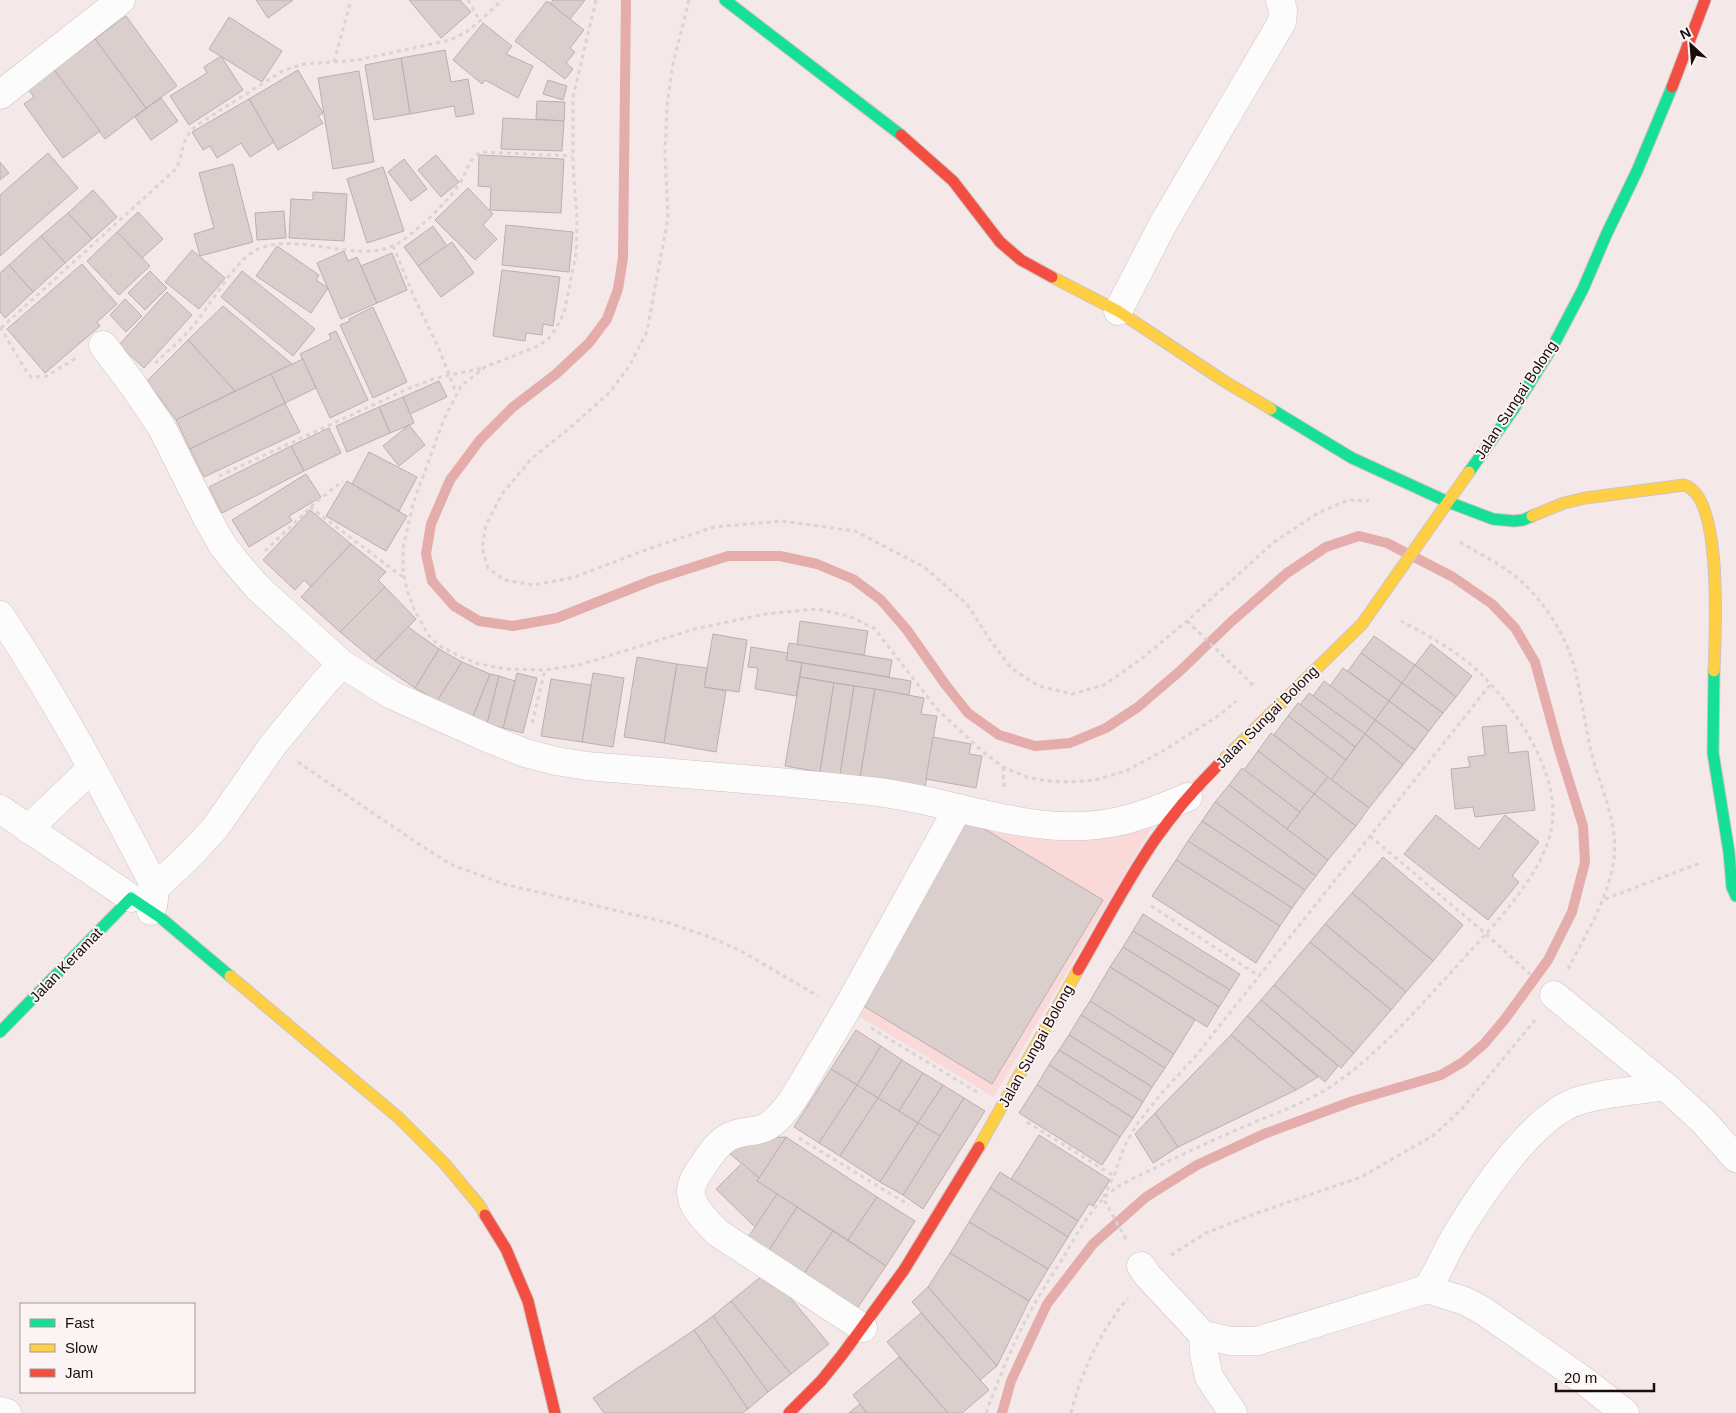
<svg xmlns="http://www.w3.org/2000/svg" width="1736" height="1413" font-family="Arial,sans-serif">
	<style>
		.built { fill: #fadad9 }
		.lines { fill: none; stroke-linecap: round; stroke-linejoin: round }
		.stream { stroke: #e4acaa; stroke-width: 10 }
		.building { fill: #dbcfce; stroke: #bbafaf }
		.street-casing { stroke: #d0c4c3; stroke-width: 29 }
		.fast-casing { stroke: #d0c4c3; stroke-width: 13 }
		.slow-casing { stroke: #d0c4c3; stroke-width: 13 }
		.jam-casing { stroke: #d0c4c3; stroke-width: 13 }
		.path { stroke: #d9d5d5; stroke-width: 3; stroke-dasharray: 4 4; stroke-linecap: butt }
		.street { stroke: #fdfcfc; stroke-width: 28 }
		.fast { stroke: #16e098; stroke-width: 11 }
		.slow { stroke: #ffcf43; stroke-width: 11 }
		.jam { stroke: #f24e42; stroke-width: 11 }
		.labels { text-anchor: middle; stroke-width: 4; stroke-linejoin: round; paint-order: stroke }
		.street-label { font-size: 15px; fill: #1a0e0d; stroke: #fcf4f4 }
	</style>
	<rect width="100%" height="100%" fill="#f4e8e8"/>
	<!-- built -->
	<path class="built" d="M966,815L1156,820L994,1097L850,1011Z"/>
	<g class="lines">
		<!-- stream -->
		<path class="stream" d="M626,0L623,258L618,289L607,319L589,343L556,374L513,407L480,440L450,480L431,524L426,554L432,581L454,606L479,621L513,626L557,618L653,580L728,556H780L817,564L853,579L881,600L907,630L945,684L968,713L999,735L1035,746L1070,743L1106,728L1138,707L1180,671L1232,621L1287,573L1326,547L1359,536L1387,543L1453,577L1492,604L1515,628L1535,662L1558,746L1583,826L1585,862L1572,912L1548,960L1505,1019L1484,1044L1463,1062L1441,1075L1353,1101L1264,1134L1197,1165L1146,1197L1093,1244L1047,1304L1011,1381L1002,1413"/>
	</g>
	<!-- building -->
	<g class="building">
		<path d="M256,0H293L268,18Z"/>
		<path d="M409,0H460L471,12L441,38Z"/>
		<path d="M553,0H585L570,19L550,4Z"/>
		<path d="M547,1L584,30L570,48L575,52L566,63L573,69L565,79L515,41Z"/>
		<path d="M126,16L177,86L146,108L95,39Z"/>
		<path d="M229,17L282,51L262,82L209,49Z"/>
		<path d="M483,23L512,46L506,54L533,66L518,98L485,80L482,84L453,60Z"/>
		<path d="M95,39L146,108L105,139L54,70Z"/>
		<path d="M445,50L451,82L468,79L474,114L456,117L454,106L410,114L401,58Z"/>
		<path d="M221,56L243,90L189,125L170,96L207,73L204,67Z"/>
		<path d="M401,58L410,114L374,120L365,65Z"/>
		<path d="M54,70L100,131L63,158L24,104L34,97L28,89Z"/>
		<path d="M298,70L323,113L318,116L323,123L278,150L249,99Z"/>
		<path d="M359,71L374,162L333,169L318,78Z"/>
		<path d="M548,80L567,86L563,100L543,94Z"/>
		<path d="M161,98L178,121L151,140L135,117Z"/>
		<path d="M249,99L274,142L250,157L241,143L217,158L210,146L203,150L192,132Z"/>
		<path d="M537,101L565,102L564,121L536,119Z"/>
		<path d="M503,118L564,121L562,151L501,149Z"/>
		<path d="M48,153L78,188L0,256V195Z"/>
		<path d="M436,155L459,182L441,197L418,170Z"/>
		<path d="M479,155L564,159L561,213L490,210L491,187L478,186Z"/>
		<path d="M404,159L427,189L411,201L388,172Z"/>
		<path d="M0,162L9,173L0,180Z"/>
		<path d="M233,164L253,242L200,256L194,234L214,228L199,173Z"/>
		<path d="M383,167L404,231L367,243L347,179Z"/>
		<path d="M468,188L493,214L483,225L497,239L475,260L435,220Z"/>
		<path d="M93,190L117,217L92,239L68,213Z"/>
		<path d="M313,192L347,194L344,241L289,238L291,199L313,200Z"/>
		<path d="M284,211L286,238L257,240L255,213Z"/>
		<path d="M138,212L163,239L142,258L117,232Z"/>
		<path d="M68,213L92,239L65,263L41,236Z"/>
		<path d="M506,225L573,232L569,272L502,265Z"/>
		<path d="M433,226L447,246L418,266L404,247Z"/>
		<path d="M117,232L150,266L119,295L87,261Z"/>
		<path d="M41,236L65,263L33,292L9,265Z"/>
		<path d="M452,242L474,273L441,297L418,266Z"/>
		<path d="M277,246L319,275L316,280L328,288L311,313L256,276Z"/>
		<path d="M192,250L225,278L199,309L165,282Z"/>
		<path d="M344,251L348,261L357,257L377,303L341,319L317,263Z"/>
		<path d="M392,253L407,290L377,303L361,266Z"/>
		<path d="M82,264L117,304L97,322L100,326L45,373L7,329Z"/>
		<path d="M9,265L33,292L5,318L0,312V273Z"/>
		<path d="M502,270L560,277L553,326L543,324L542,335L526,333L525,341L493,336Z"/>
		<path d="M150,271L167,288L145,310L128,293Z"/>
		<path d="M242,271L315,329L293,356L221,297Z"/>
		<path d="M167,292L192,315L144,368L119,345Z"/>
		<path d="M125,299L142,316L126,332L110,315Z"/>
		<path d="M223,306L292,364L235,391L188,340Z"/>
		<path d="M373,307L407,382L373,398L340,325L350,321L349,319Z"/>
		<path d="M336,331L368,400L330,418L300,354L331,339L329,334Z"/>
		<path d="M188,340L235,391L176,420L147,381Z"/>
		<path d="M303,359L316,388L285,403L271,374Z"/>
		<path d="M271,374L285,403L190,449L176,420Z"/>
		<path d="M439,381L447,397L410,414L403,397Z"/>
		<path d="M403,397L414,423L390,433L379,407Z"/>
		<path d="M285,403L300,432L204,477L190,449Z"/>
		<path d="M379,407L390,433L347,452L336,426Z"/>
		<path d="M409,425L425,445L399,466L383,446Z"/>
		<path d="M329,428L341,453L304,471L291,446Z"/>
		<path d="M291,446L304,471L222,513L209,487Z"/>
		<path d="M369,452L417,477L399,511L352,484Z"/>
		<path d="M306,474L321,497L289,516L292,521L249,547L232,520Z"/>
		<path d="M347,481L407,516L386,551L326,516Z"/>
		<path d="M310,510L351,544L311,587L304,580L295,590L263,560Z"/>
		<path d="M351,544L386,572L378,580L385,587L340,632L301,597Z"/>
		<path d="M385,587L416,619L375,661L340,632Z"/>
		<path d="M800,621L868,631L864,655L797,645Z"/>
		<path d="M408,627L439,649L415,688L375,661Z"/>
		<path d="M713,634L747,640L739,692L704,687Z"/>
		<path d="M1374,636L1415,665L1402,683L1361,653Z"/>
		<path d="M789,643L892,660L889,677L786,660Z"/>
		<path d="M1431,644L1472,676L1456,697L1415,665Z"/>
		<path d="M751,647L788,653L786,660L802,663L796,696L755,689L758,668L748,667Z"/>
		<path d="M439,649L462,662L437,701L415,688Z"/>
		<path d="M1361,653L1402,683L1389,701L1348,671Z"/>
		<path d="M637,657L677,664L664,743L624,737Z"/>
		<path d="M462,662L490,674L472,719L437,701Z"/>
		<path d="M802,663L911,681L909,695L800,677Z"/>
		<path d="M677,664L707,668L704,687L726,691L716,752L664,743Z"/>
		<path d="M1415,665L1456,697L1443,713L1402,683Z"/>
		<path d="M1343,668L1389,701L1375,720L1330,686Z"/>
		<path d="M517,673L537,678L523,733L503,728Z"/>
		<path d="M593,673L624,678L613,747L582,742Z"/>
		<path d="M490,674L499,676L487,724L472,719Z"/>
		<path d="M499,676L515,681L503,728L487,724Z"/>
		<path d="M800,677L834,683L820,772L785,766Z"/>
		<path d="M551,679L591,685L582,742L541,736Z"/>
		<path d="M1324,681L1375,720L1365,734L1313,696Z"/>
		<path d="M834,683L854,686L840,775L820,772Z"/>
		<path d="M1402,683L1443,713L1429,731L1389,701Z"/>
		<path d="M854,686L875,689L860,777L840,775Z"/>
		<path d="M875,689L924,698L921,714L937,716L925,788L860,777Z"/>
		<path d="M1309,693L1365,734L1355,747L1300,705Z"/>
		<path d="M1389,701L1429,731L1415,750L1375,720Z"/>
		<path d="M1298,703L1355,747L1346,760L1288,716Z"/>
		<path d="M1288,716L1346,760L1331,780L1274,735Z"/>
		<path d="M1375,720L1415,750L1403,765L1365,734Z"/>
		<path d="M1506,725L1509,753L1528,751L1535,810L1475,817L1473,807L1455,809L1451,769L1470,767L1468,757L1485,755L1482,727Z"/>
		<path d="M1271,733L1328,777L1314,794L1258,751Z"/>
		<path d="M1365,734L1403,765L1369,808L1331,780Z"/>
		<path d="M933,737L971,744L969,754L982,756L976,788L926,779Z"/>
		<path d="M1258,751L1314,794L1300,812L1244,770Z"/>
		<path d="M1242,768L1300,812L1287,829L1229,785Z"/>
		<path d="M1328,777L1369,808L1356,826L1314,794Z"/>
		<path d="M1229,785L1328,860L1316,876L1215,802Z"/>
		<path d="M1314,794L1356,826L1328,860L1287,829Z"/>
		<path d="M1215,802L1316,876L1305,890L1202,821Z"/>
		<path d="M1436,815L1479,849L1505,815L1539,842L1512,876L1519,882L1488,920L1404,854Z"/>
		<path d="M968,819L1103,900L992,1084L857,1002Z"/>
		<path d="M1202,821L1305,890L1292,908L1188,841Z"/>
		<path d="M1188,841L1292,908L1280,926L1176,860Z"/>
		<path d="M1383,857L1463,925L1433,961L1352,893Z"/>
		<path d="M1176,860L1280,926L1256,963L1152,896Z"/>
		<path d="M1352,893L1433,961L1406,992L1325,924Z"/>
		<path d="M1143,914L1240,974L1230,990L1133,931Z"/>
		<path d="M1325,924L1406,992L1391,1010L1310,942Z"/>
		<path d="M1133,931L1230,990L1219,1007L1123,947Z"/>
		<path d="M1310,942L1391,1010L1354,1053L1274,985Z"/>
		<path d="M1123,947L1219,1007L1207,1027L1110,967Z"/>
		<path d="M1110,967L1195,1020L1174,1054L1090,1001Z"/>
		<path d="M1274,985L1354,1053L1341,1068L1261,1000Z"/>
		<path d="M1261,1000L1338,1066L1325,1082L1247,1016Z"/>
		<path d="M1090,1001L1174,1054L1165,1068L1081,1015Z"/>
		<path d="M1081,1015L1165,1068L1152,1087L1069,1035Z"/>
		<path d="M1247,1016L1318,1077L1296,1090L1231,1035Z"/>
		<path d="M856,1030L881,1046L857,1085L831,1069Z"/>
		<path d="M1069,1035L1152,1087L1143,1102L1059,1050Z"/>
		<path d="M1231,1035L1296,1090L1178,1147L1155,1113Z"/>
		<path d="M881,1046L902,1060L878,1098L857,1085Z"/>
		<path d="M1059,1050L1143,1102L1133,1118L1049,1065Z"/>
		<path d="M902,1060L923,1073L899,1111L878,1098Z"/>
		<path d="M1049,1065L1133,1118L1120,1137L1037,1085Z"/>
		<path d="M831,1069L857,1085L819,1143L794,1127Z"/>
		<path d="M923,1073L943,1085L918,1123L899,1111Z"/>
		<path d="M857,1085L878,1098L840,1156L819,1143Z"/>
		<path d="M943,1085L964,1098L940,1136L918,1123Z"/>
		<path d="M1037,1085L1120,1137L1102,1165L1019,1113Z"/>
		<path d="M878,1098L918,1123L880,1182L840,1156Z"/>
		<path d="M964,1098L985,1111L923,1209L903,1195Z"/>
		<path d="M1155,1113L1178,1147L1153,1163L1135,1134Z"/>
		<path d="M918,1123L940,1136L903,1195L880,1182Z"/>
		<path d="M1039,1135L1110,1180L1093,1206L1089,1204L1078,1221L1011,1179Z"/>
		<path d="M786,1137L877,1197L848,1240L757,1181Z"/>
		<path d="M786,1137L759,1178L729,1153L742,1138Z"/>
		<path d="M742,1163L759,1178L757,1181L777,1194L755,1227L716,1189Z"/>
		<path d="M1000,1172L1078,1221L1068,1237L990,1188Z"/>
		<path d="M990,1188L1068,1237L1048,1269L969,1222Z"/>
		<path d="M777,1194L797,1207L766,1255L745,1242Z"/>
		<path d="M877,1197L915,1221L886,1266L848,1240Z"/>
		<path d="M797,1207L833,1231L801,1278L766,1255Z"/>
		<path d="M969,1222L1048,1269L1029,1301L950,1253Z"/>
		<path d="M833,1231L886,1266L854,1313L801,1278Z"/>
		<path d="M950,1253L1029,1301L997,1366L928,1287Z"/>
		<path d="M768,1271L829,1344L791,1374L731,1301Z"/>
		<path d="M928,1287L997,1366L980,1380L912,1302Z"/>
		<path d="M731,1301L791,1374L768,1392L713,1316Z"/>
		<path d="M921,1313L989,1390L962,1413H948L887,1342Z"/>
		<path d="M713,1316L768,1392L748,1409L694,1330Z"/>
		<path d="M694,1330L748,1409L742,1413H604L593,1398Z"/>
		<path d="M899,1357L948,1413H867L853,1395Z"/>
		<path d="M860,1404L867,1413H849Z"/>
	</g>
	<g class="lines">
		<!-- street casing -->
		<g class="street-casing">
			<g id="street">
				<path d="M0,95L121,0"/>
				<path d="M1118,311L1163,224L1282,22L1283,10L1280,0"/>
				<path d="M103,345L133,385L162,428L206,516L223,546L234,560L258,588L342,664L392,695L485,737L525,753L556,761L587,766C684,774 781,781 878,792C959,802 1037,840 1120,821C1144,816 1166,806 1188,797"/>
				<path d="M0,615C57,700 104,789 151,879C154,890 156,900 151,911"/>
				<path d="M0,809L131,898"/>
				<path d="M28,829L92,768"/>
				<path d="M154,889L191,854L215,828L273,745L324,683L342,664"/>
				<path d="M1554,995L1665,1086L1703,1121L1736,1158"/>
				<path d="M1141,1266L1148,1276L1203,1335L1204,1354L1209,1377L1233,1413"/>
				<path d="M1427,1289C1438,1272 1446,1252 1456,1235C1481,1194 1534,1113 1581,1100C1608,1092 1637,1091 1665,1086"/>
				<path d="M863,1328L718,1233C708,1223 691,1208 691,1192C691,1182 698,1172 704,1164C710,1155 717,1144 727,1138C740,1130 751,1133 764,1128C777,1122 786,1109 794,1098L845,1012L958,808"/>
				<path d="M1203,1335L1231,1341H1257L1427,1289L1465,1301L1482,1310L1583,1380L1625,1413"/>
				<path d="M0,1411L7,1413"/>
			</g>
		</g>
		<!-- fast casing -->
		<g class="fast-casing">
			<g id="fast">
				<path d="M725,0L901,135"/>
				<path d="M1271,409L1352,458L1448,502L1493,519L1514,521L1523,520L1532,516"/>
				<path d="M1469,472L1513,410L1553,346L1583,289L1607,233L1637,171L1672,87"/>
				<path d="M1714,671L1713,753L1729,852L1732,887L1736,896"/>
				<path d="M0,1032L131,898L161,918L230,976"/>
			</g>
		</g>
		<!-- slow casing -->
		<g class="slow-casing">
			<g id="slow">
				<path d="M1052,277L1118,311L1224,381L1271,409"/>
				<path d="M1532,516L1564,503L1585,498L1684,485C1724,496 1715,636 1714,671"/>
				<path d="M1221,762L1362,624L1469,472"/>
				<path d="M230,976L399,1118L444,1163L480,1206L485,1215"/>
				<path d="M979,1147L1078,970"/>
			</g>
		</g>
		<!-- jam casing -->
		<g class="jam-casing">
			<g id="jam">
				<path d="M1672,87L1705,0"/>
				<path d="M901,135L953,181L1000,242L1021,260L1052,277"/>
				<path d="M1078,970C1103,927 1126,882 1154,841C1174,812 1196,787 1221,762"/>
				<path d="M485,1215L506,1249L528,1301L555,1413"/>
				<path d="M789,1413L821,1381L842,1355L904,1270L979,1147"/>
			</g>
		</g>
		<!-- path -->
		<g class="path">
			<path d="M468,0L480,21"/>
			<path d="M596,0L573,97V165L577,219L576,254L564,313L555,330L548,339L536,347L485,367L461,386L444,419L413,504L403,548V570L407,590L414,609L429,636L440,646L461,657L479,664L505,669L545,670L579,665L695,629L765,614L817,609L849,616L874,628L937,709L981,750L1003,767L1027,777L1047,781L1071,782L1095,780L1126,771L1163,751L1221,714L1236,701"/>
			<path d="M689,0L672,68L667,106L665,153L668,218L647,331L630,365L610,392L571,427L531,459L502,494L486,525L482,548L488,568L504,580L534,585L575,577L648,549L714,527L782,521L855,531L924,567L967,604L990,640L1012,669L1039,686L1072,694L1104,685L1141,659L1187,621L1274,542L1318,513L1348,500L1369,501"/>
			<path d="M334,62L351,0"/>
			<path d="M393,246L415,299L439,349L456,393"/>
			<path d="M0,327L25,369L31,377L47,376L76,358"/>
			<path d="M1,328L176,169C185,151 179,140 197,125L284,70L305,64L358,60L450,40L465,33L480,21L502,0"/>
			<path d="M155,363C168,351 182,339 193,326C210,306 232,265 253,252C291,228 357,265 395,245C415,234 445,204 458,186C467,174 467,160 481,152L572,156"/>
			<path d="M219,476L410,388L436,378L483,368"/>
			<path d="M310,507L404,578"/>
			<path d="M1460,542C1478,553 1499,563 1515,576C1542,598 1565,633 1574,666C1582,697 1585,728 1593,759C1603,794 1620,828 1613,865C1606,903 1585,935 1568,969"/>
			<path d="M265,551L316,502L343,481"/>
			<path d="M1187,621L1254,686"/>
			<path d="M532,723L545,670"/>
			<path d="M298,762L408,837L450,864L504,884L669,923L710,937L741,951L818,996"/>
			<path d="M1003,767L1004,787"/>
			<path d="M1370,836L1486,934L1531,975"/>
			<path d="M1605,899L1700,863"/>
			<path d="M1151,906L1259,976"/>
			<path d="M871,1028L977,1092"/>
			<path d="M1027,1122L1114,1176"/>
			<path d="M799,1138L909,1205"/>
			<path d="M1126,1239L1103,1198L1114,1176L1124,1147L1137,1124L1160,1095L1194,1058L1490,685"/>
			<path d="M1171,1255L1206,1233L1257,1213L1361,1177L1434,1135L1461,1110L1535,1020"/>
			<path d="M986,1413C999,1378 1013,1343 1031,1310C1041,1292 1052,1275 1063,1258C1075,1238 1087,1214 1104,1198C1119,1183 1139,1176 1157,1167C1187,1152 1217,1138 1248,1125C1276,1113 1305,1103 1330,1087C1378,1055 1416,1010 1455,968C1488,931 1540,880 1551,831C1563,777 1517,710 1481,674C1459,652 1429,636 1401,621"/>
			<path d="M1071,1413C1081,1372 1101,1330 1128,1298"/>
		</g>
		<!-- street -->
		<use href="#street" class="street"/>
		<!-- fast -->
		<use href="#fast" class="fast"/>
		<!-- slow -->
		<use href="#slow" class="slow"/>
		<!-- jam -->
		<use href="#jam" class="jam"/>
	</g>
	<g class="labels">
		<!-- street labels -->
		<g class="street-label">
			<text transform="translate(1516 400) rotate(-57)" y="5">Jalan Sungai Bolong</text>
			<text transform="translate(1267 717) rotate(-45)" y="5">Jalan Sungai Bolong</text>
			<text transform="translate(66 965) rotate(-46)" y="5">Jalan Keramat</text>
			<text transform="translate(1036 1046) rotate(-61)" y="5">Jalan Sungai Bolong</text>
		</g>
	</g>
	<!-- legend -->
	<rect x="20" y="1303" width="175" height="90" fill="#fcf4f4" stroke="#a29898"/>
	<rect x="30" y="1319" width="25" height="8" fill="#16e098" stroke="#a29898"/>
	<text x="65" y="1328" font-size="15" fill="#1a0e0d">Fast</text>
	<rect x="30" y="1344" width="25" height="8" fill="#ffcf43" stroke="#a29898"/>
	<text x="65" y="1353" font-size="15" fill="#1a0e0d">Slow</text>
	<rect x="30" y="1369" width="25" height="8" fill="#f24e42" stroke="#a29898"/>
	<text x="65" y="1378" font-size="15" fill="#1a0e0d">Jam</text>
	<!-- north arrow -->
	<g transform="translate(1691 45) rotate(334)" stroke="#fcf4f4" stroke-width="4" paint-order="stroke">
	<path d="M0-4L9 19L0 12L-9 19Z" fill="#1a0e0d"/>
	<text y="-8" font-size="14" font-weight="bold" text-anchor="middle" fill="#1a0e0d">N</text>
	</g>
	<!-- scale -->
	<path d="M1556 1383v8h98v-8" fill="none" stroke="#1a0e0d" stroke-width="2.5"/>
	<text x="1564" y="1383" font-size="15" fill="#1a0e0d" stroke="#fcf4f4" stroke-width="4" paint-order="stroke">20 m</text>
</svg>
